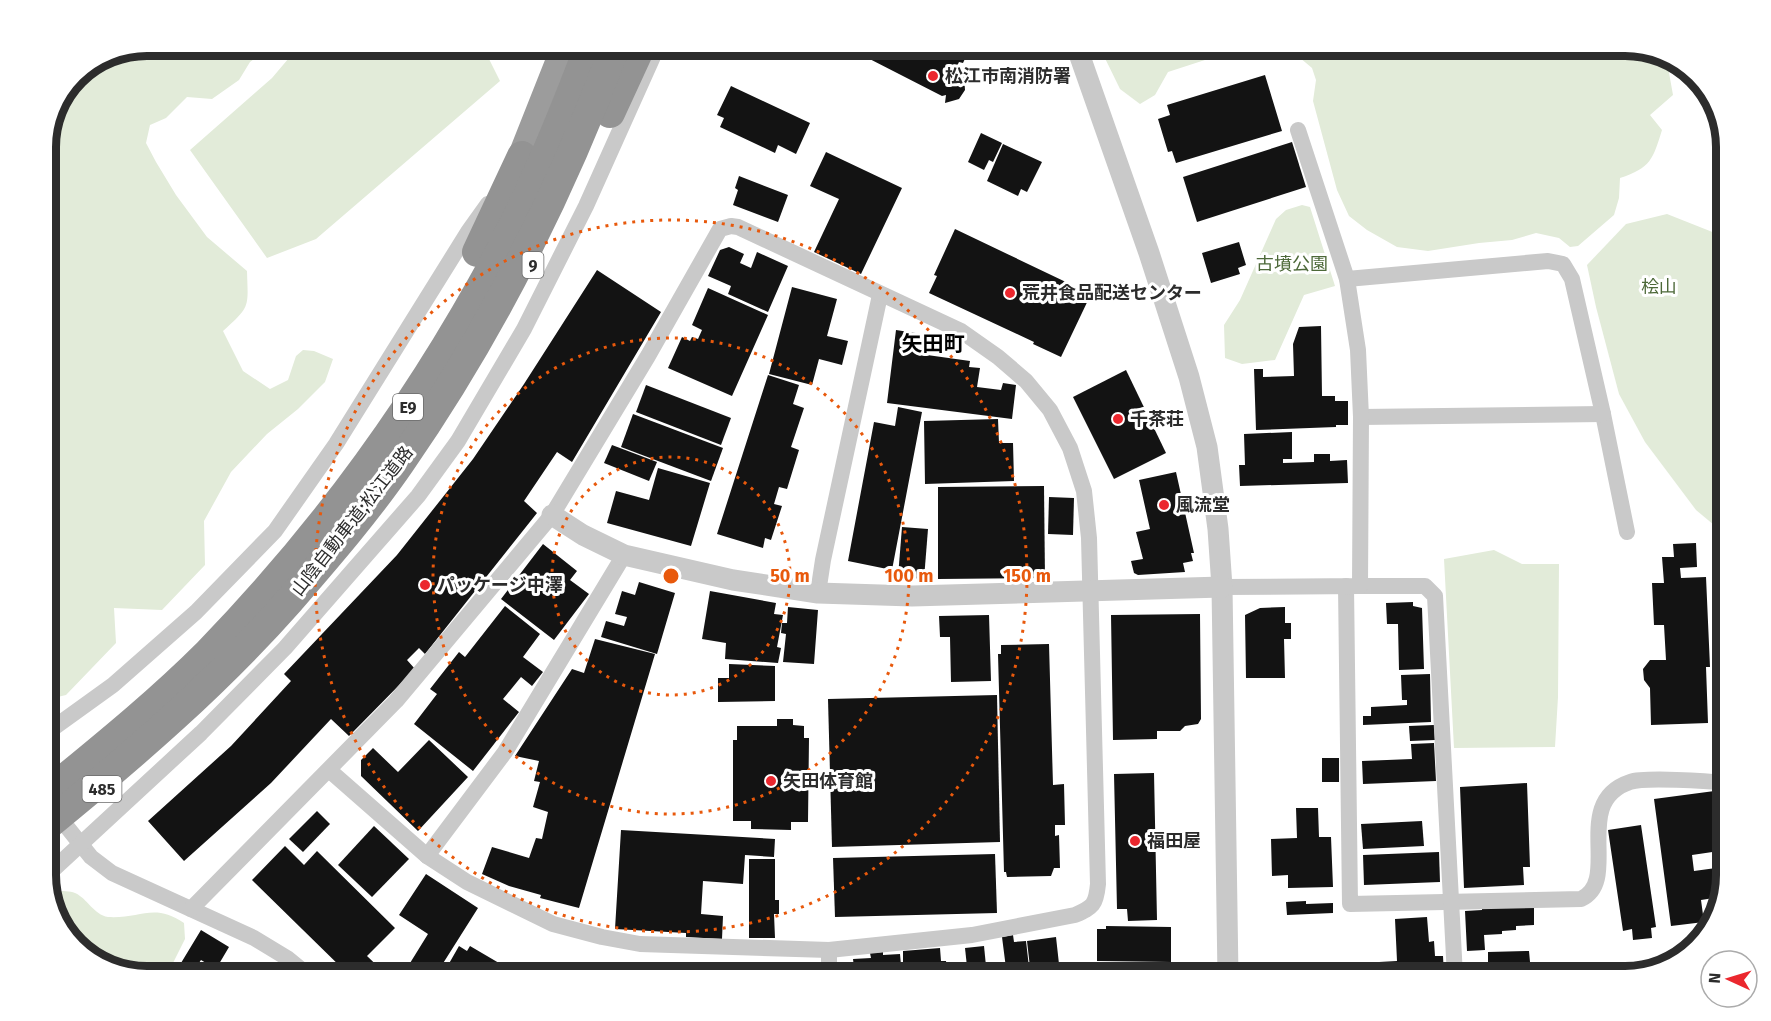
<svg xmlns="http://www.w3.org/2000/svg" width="1771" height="1021" font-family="'Fira Sans','Noto Sans JP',sans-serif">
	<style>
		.green { fill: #e2ebd9 }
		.building { fill: #131313 }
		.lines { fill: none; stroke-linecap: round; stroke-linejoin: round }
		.minor { stroke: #c9c9c9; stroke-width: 16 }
		.tertiary { stroke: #c9c9c9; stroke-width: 21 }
		.trunk { stroke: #9c9c9c; stroke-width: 28 }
		.motorway { stroke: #939393; stroke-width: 30 }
		.ring { fill: none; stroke: #e8590c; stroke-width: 3; stroke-dasharray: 3 6 }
		.poi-dot { fill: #eb272e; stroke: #fff; stroke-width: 2 }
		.labels { text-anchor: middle; stroke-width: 6; stroke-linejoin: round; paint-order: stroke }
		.shield { fill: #fff; stroke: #6b6b6b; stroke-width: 1.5 }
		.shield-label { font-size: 16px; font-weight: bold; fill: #2c2c2c }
		.poi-label { font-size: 18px; font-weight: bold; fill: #2c2c2c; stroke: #fff; text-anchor: start }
		.park-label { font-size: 18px; fill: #4d6939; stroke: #fff }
		.street-label { font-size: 18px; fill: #2c2c2c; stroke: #fff }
		.quarter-label { font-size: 21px; font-weight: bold; fill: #000; stroke: #fff }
		.rim { fill: none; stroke: #2c2c2c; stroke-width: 8 }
		.centre { fill: #e8590c; stroke: #fff; stroke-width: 3 }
		.ring-label { font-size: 18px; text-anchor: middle; font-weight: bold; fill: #e8590c; stroke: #fff; stroke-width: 6; stroke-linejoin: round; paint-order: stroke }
	</style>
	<rect width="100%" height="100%" fill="#fff"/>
	<!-- green -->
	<g class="green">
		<path d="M1624,45L1666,56L1673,95L1650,115L1662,130C1653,159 1651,168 1620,178L1619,198L1614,215L1578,246L1570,247L1559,238L1536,233L1512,240L1479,243L1428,251L1397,247L1367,230L1349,216L1337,190L1313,101L1316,80L1312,68L1293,52L1282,47Z"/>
		<path d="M1245,47L1168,72L1155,95L1140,104L1120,89L1100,48Z"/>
		<path d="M485,51L500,81L316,239L267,258L190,150L272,78L294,52Z"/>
		<path d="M263,52L250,62L239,80L212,99L187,97L166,118L150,125L146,143L156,162L176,195L207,237L247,271C248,307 251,306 223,331L243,371L270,389L288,380L296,356L303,350L314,351L333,359L325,382L298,409L267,434L231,472L204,521L205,565L162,610L114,608L116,643L66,695L45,700V140L75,74L108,53Z"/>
		<path d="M1302,205L1310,207L1335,286L1304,295L1275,360L1242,364L1225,358L1224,325L1240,300L1276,219L1286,210Z"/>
		<path d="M1667,214L1720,235L1726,239V535L1696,510L1645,442L1619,394L1596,307L1587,265L1626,224Z"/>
		<path d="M1494,550L1522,564H1559L1558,697L1555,747L1454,748L1444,559Z"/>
		<path d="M56,891C62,891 70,891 75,893C87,898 94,915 108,917C140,919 154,902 184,923L185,939L167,975L147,976L96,963L59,926L51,900Z"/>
	</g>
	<!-- building -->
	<g class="building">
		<path d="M970,48L963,63L959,62L957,66L964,75L965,90L959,99L945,103L946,95L942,96L856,52L858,49H906L921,56L925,49Z"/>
		<path d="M1265,75L1282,131L1176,163L1172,151L1168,152L1158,119L1170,115L1167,105Z"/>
		<path d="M731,86L810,123L796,154L778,145L775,153L720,127L724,118L717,115Z"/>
		<path d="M981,133L1002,143L993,162L989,160L984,170L968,162Z"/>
		<path d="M1292,142L1306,187L1197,222L1183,177Z"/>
		<path d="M1003,144L1042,162L1027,192L1021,189L1018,196L987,181Z"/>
		<path d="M826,152L902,188L861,274L814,252L839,199L810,186Z"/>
		<path d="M739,176L788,195L778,222L733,205L738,190L735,188Z"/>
		<path d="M955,229L1091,294L1061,357L1033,344L1034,342L929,293L937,276L934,275Z"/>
		<path d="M1239,242L1246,265L1238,268L1240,274L1211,283L1202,253Z"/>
		<path d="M729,247L744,254L740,263L751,268L757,252L788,266L768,312L728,294L731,286L708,276L720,250Z"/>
		<path d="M597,270L661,312L572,462L557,452L524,501L537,513L425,654L419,648L407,660L415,669L349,736L331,719L271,783L184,861L148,821L231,746L291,681L284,674L397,555L473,459L524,384Z"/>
		<path d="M792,287L837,299L827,336L848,341L842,365L819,359L812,385L769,374Z"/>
		<path d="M708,288L768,315L732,396L668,368L682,337L690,341L692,337L698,339L702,330L692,325Z"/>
		<path d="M1321,326L1322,396H1335V401H1348V425H1336V427L1256,430L1254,369H1263V377L1294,376L1293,344L1299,327Z"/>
		<path d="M896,330L922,334L920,354L970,361L969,367L980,368L977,387L1001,390L1003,383L1016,385L1012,419L887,403Z"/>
		<path d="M1126,370L1166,453L1114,479L1073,397Z"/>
		<path d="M768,375L799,385L793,404L804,408L791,447L799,450L787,489L779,487L774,504L782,506L771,540L765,538L763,548L717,534Z"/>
		<path d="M646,385L731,418L721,445L636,412Z"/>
		<path d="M898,407L922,412L892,570L848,561L874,422L895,426Z"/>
		<path d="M633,414L723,448L711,481L621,447Z"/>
		<path d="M998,419L999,443H1013L1014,481L925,484L924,421Z"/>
		<path d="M1292,432V459H1283V463L1314,462V454H1330V461L1347,460L1348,483L1240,486L1239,465H1245L1244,434Z"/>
		<path d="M612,445L657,462L649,481L604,463Z"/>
		<path d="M658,468L710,483L691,546L607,523L616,491L649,500Z"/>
		<path d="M1176,472L1194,553H1191L1193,561L1183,563L1185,572L1138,575L1134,573L1131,561L1143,559L1136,532L1150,529L1139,480Z"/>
		<path d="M1044,486L1045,578L938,579V487Z"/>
		<path d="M1049,497L1074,498L1073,535L1048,534Z"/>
		<path d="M902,527L928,529L924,579L898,577Z"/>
		<path d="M1696,543L1697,567L1680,568L1681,578L1706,577L1710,667H1706L1708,723L1651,725L1650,688L1644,680L1643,669L1650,660H1666L1664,625H1654L1652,583H1664L1662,557H1674L1673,544Z"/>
		<path d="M543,544L577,571L570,580L589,594L554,640L501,599Z"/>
		<path d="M639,582L675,593L657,654L601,637L606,621L624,626L627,617L615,614L622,591L635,595Z"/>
		<path d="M710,591L776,603L774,614L783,615L777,647L781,648L778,663L725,659L726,643L702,639Z"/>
		<path d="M1413,602V606L1422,608L1424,669L1399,670L1398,624H1387L1386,603Z"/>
		<path d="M505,606L540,634L523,657L543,672L532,686L521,677L503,699L519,712L473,771L414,724L437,694L430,689L459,652L465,657Z"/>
		<path d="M788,607L818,610L814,664L783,662L786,634L781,633L782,623H787Z"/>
		<path d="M1285,607V623H1291V639H1284L1285,678H1246L1245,615L1260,608Z"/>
		<path d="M1200,614L1201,719L1198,724L1185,726L1180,731H1157V739L1113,740L1111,615Z"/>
		<path d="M989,615L991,681L951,682L950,637H940L939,616Z"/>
		<path d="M595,639L655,654L579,908L540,898L541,895L509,886L482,874L492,847L529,858L536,838L542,839L548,812L533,807L540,782L534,781L539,761L515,756L572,669L584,673Z"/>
		<path d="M1049,644L1053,785L1064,784L1065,825H1055V836L1059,835L1060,868H1054L1051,876L1007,877L1006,872H1004L998,654H1001V645Z"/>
		<path d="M729,664L775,666V701L718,702V678H729Z"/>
		<path d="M1430,674L1431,722L1363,725V716H1371V707L1407,705V700H1402L1401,675Z"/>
		<path d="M997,695L1000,842L832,847L828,699Z"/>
		<path d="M777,719H793V725L804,726V738H809L808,822H791V830L751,829V821H733V740H737V726H777Z"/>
		<path d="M1434,725L1435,740L1410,741L1409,726Z"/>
		<path d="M429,740L468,777L418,831L361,776V760L373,748L398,772Z"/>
		<path d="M1434,743L1436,781L1363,784L1362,761L1412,759L1411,744Z"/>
		<rect x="1322" y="758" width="17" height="24"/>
		<path d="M1154,773L1157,920L1128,921L1127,909H1117L1114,774Z"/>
		<path d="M1527,783L1530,867H1523L1524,885L1464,888L1460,787Z"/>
		<path d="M1722,790L1724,808L1713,810L1715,825L1726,824V850L1692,855L1694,871L1716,868L1720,897L1701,900L1704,922L1671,926L1654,799Z"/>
		<path d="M1296,808H1318L1319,837H1331L1333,887L1288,888V875L1272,876L1271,839L1297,838Z"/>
		<path d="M317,811L330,824L303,852L289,839Z"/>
		<path d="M1422,821L1424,846L1363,849L1361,824Z"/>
		<path d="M1641,825L1656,927L1651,928L1652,938L1633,940L1632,929L1623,931L1608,830Z"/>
		<path d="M374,826L409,859L372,897L338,865Z"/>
		<path d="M621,830L775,839L774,857L745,855L743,884L703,881L701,914L723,916L722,939L686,937V933L615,929Z"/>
		<path d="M285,846L304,865L317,851L395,928L367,956L388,976H350L252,880Z"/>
		<path d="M1439,852L1440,882L1364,885L1363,855Z"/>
		<path d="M995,854L997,913L835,917L833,858Z"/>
		<path d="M749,859H775V900H779V914H774L775,938H749Z"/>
		<path d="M426,874L478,908L435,976H402L428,934L399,915Z"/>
		<path d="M1306,901V904L1333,903V913L1287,915L1286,902Z"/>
		<path d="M1534,906V925L1516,926V930L1502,931V934L1484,935L1485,950L1467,951L1465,911L1482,910V908Z"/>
		<path d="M1427,917L1429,942L1434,941L1435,956H1443L1444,976H1380L1379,962L1397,961L1395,919Z"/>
		<path d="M1106,926L1171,927V962L1097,961V929H1106Z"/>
		<path d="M201,930L229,947L216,969L201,960L194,970L181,963Z"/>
		<path d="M1013,935L1014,942L1026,941L1030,976H1007L1002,937Z"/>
		<path d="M1056,937L1059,964L1070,962L1071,976H1031L1027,941Z"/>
		<path d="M459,946L467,951L470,946L516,973L515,976H451L454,971L447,967Z"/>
		<path d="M984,946L987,976H968L965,948Z"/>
		<path d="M940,948L941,961H946L948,975L903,976V951Z"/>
		<path d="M1529,951L1530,962L1488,963V952Z"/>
		<path d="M883,952V955L900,954L902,976H855L853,959L871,958L870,953Z"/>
		<rect x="698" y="963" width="67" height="13"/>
		<path d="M570,967L627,968V976H570Z"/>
	</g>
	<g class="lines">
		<!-- minor -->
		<g class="minor">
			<path d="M1347,279L1548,261L1563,264L1572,279L1603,414L1627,532"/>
			<path d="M1361,417L1603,414"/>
			<path d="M1346,586L1350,904L1581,899C1622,880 1570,802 1630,782C1644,777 1708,781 1726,783"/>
			<path d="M1360,586H1425L1435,596L1455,976"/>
			<path d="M1222,587L1360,586L1361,417L1358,350L1347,279L1298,130"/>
			<path d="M818,593L823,560L880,295"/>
			<path d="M45,734L113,685L196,612L275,531L336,444L468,232L488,204"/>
			<path d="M55,812L91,857L112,873L254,938L287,958L309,976"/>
			<path d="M427,856L505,752L624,555"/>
			<path d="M45,877L201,733L285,648L418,496L458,441L524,329L586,206L656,50"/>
			<path d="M191,909L396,701L552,515L648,356L720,229L731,226L738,227L961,331L998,357L1026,381L1050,410L1070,448L1084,491L1089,538L1098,884C1096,905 1093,907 1075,915L972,935L829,950L640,944L602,937L553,924L467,882L427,856L329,770"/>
			<path d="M829,976V950"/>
		</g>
		<!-- tertiary -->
		<g class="tertiary">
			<path d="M1077,48L1149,253L1189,377L1207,447L1218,529L1222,587L1228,976"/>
			<path d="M552,515L583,535L624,555L733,580L818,593L912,596L1222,587"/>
		</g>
		<!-- trunk -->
		<path class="trunk" d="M522,156L564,50"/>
		<!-- motorway -->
		<g class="motorway">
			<path d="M610,113L639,50"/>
			<path d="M477,252L522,156"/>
			<path d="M45,795C101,749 157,704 208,653C315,543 407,419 482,285C524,211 558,130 588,50"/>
			<path d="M45,827C131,757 216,684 290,600C328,556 367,511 400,463C489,335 559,196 614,50"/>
		</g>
	</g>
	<!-- distance rings -->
	<g class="ring">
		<circle cx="671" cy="576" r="119"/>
		<circle cx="671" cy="576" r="238"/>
		<circle cx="671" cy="576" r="356"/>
	</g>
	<!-- markers -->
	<g class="poi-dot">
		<circle cx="933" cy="76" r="6"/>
		<circle cx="1010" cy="293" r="6"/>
		<circle cx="1118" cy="419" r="6"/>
		<circle cx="1164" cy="505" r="6"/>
		<circle cx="425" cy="585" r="6"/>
		<circle cx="771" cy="781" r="6"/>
		<circle cx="1135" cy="841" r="6"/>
	</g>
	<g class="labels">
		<!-- shield labels -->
		<g class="shield">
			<rect x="522.5" y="252" width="21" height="26" rx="4.5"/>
			<rect x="393" y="394" width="30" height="26" rx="4.5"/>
			<rect x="82.5" y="776" width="39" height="26" rx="4.5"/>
		</g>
		<g class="shield-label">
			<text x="533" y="271">9</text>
			<text x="408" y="413">E9</text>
			<text x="102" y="795">485</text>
		</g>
		<!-- poi labels -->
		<g class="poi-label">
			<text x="945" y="82">松江市南消防署</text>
			<text x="1022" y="299">荒井食品配送センター</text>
			<text x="1130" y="425">千茶荘</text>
			<text x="1176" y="511">風流堂</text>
			<text x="437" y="591">パッケージ中澤</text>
			<text x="783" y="787">矢田体育館</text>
			<text x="1147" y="847">福田屋</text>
		</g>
		<!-- park labels -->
		<g class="park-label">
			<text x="1292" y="270">古墳公園</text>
			<text x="1659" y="293">桧山</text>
		</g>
		<!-- street labels -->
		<g class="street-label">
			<text transform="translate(352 521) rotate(-52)" y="6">山陰自動車道;松江道路</text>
		</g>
		<!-- quarter labels -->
		<g class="quarter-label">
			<text x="933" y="351">矢田町</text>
		</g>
	</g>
	<!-- crop -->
	<path d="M0 0H1771V1021H0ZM147 56H1625A91 91 0 0 1 1716 147V875A91 91 0 0 1 1625 966H147A91 91 0 0 1 56 875V147A91 91 0 0 1 147 56Z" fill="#fff" fill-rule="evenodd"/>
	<path class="rim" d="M147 56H1625A91 91 0 0 1 1716 147V875A91 91 0 0 1 1625 966H147A91 91 0 0 1 56 875V147A91 91 0 0 1 147 56Z"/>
	<circle cx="671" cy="576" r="9" class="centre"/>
	<g class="ring-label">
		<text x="790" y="582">50 m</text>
		<text x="909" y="582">100 m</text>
		<text x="1027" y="582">150 m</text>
	</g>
	<!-- north arrow -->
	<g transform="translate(1729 979) rotate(274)"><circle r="28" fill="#ffffff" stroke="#ababab" stroke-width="1.5"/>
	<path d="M0-4.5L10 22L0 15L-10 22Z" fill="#eb272e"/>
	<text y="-9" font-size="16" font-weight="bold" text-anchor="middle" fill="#2c2c2c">N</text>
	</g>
</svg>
